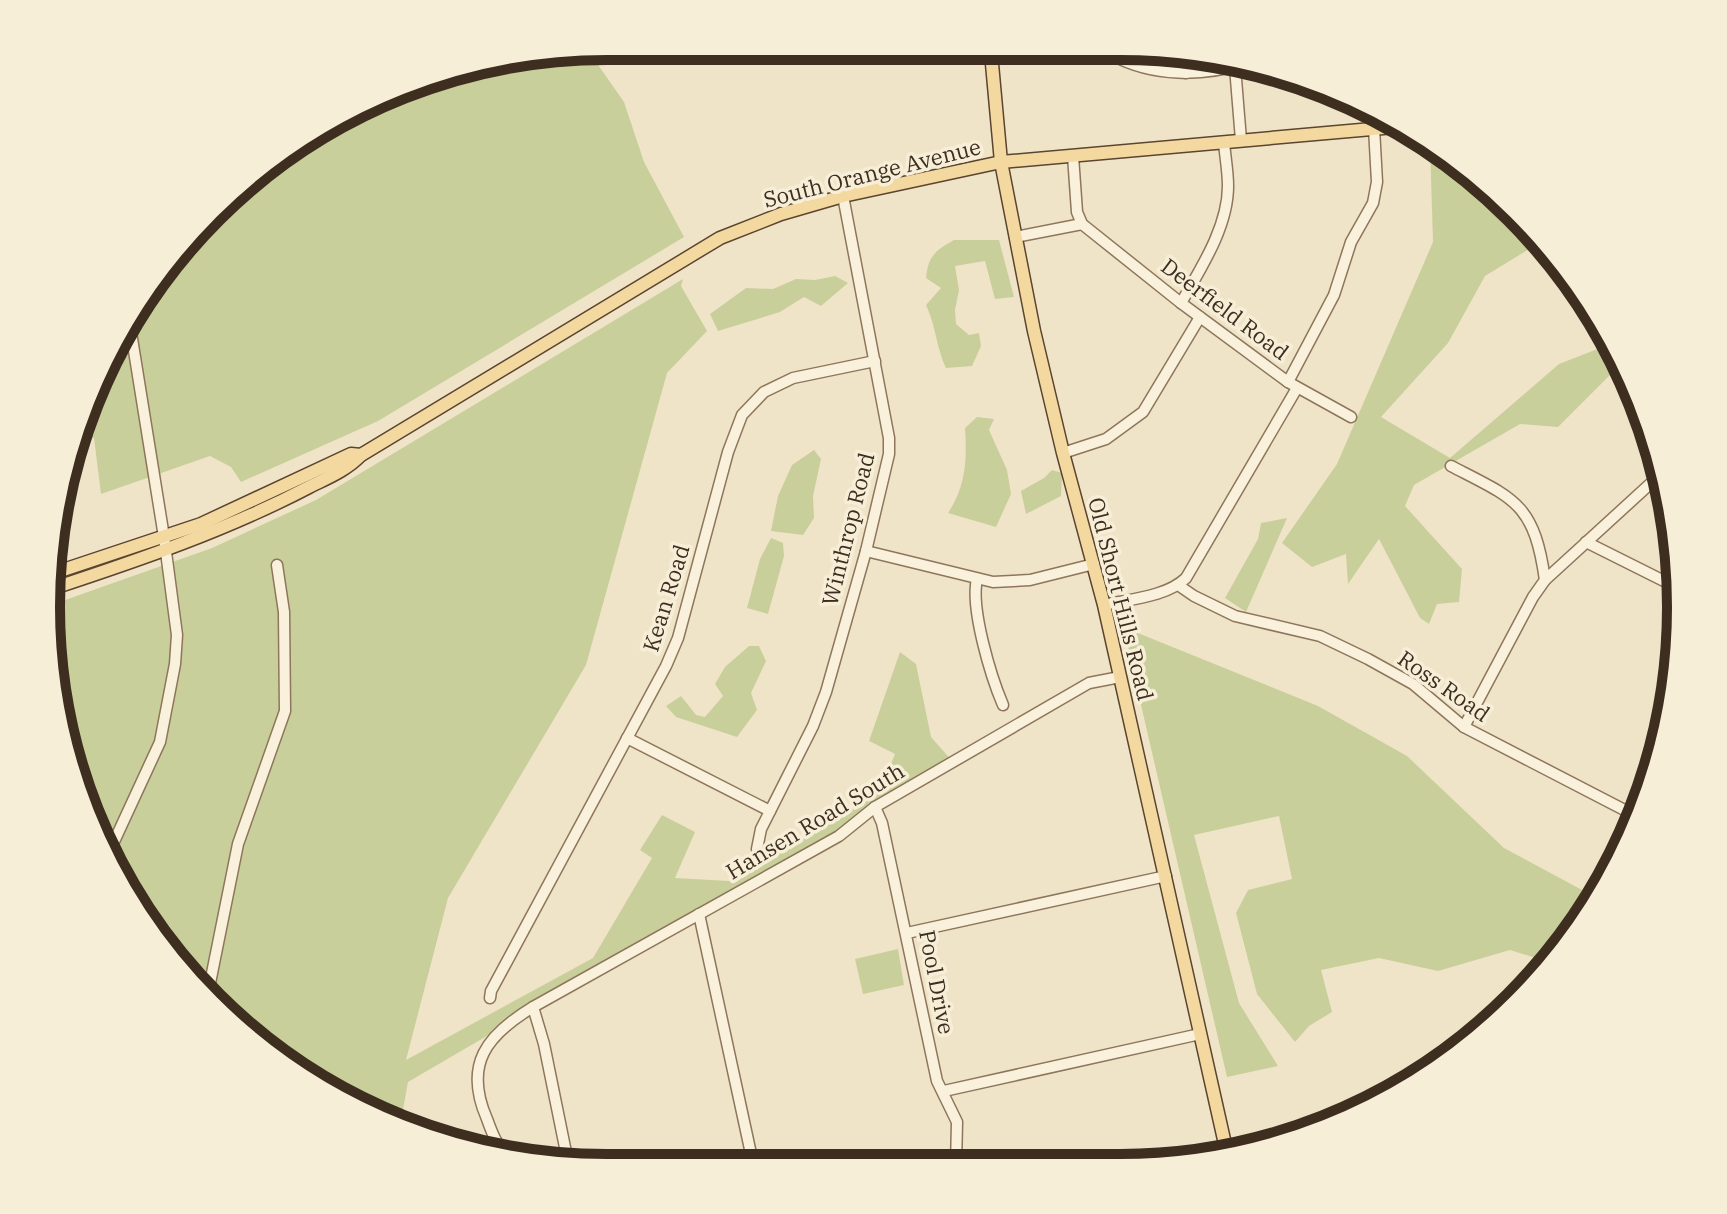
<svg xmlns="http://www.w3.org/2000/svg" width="1727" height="1214" font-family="'IBM Plex Serif',serif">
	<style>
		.green { fill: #c9cf9b }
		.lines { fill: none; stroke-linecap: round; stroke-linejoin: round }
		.minor-casing { stroke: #8d765c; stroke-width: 13 }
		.major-casing { stroke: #5b4430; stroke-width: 15 }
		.minor { stroke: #faf1dc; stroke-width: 10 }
		.major { stroke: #f3d9a0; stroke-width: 12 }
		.labels { text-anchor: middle; stroke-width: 7; stroke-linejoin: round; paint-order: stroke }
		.street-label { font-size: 22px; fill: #3d2e20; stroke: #f7eed8 }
		.rim { fill: none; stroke: #3d2e20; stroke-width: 10 }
	</style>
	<rect width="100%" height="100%" fill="#f0e4c8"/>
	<!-- green -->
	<g class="green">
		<path d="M587,49L624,102L644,162L684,237L378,421L241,482L231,467L210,456L101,494L94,438L76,441L89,392L185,237L296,140L461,65Z"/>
		<path d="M1430,145L1544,240L1485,276L1448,343L1381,417L1450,458L1559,364L1600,348L1616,350L1625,369L1609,376L1558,427L1520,424L1414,485L1405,506L1462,569L1459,602L1437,604L1429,624L1420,618L1379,539L1348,584L1346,554L1312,567L1282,543L1337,464L1433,242Z"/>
		<path d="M954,240H999L1014,297L995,299L985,261L955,266L959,290L955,310L956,324L969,335L979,333L981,346L972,366L946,368C936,347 936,326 926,305L941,288L926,278C928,256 936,250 954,240Z"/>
		<path d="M835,276L848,283L821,306L804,297L780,312L718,331L710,314L746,288L773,289L796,279L815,280Z"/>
		<path d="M683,279L681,286L707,331L667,373L586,665L448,898L406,1060L593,958L652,858L640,850L662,815L695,832L675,878L729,881L880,791L895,754L869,741L900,652L916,664L931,737L954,763L408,1082L400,1126L359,1110L266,1052L186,977L104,855L51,681V605L212,548L316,500Z"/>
		<path d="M977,417L994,419L989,430L1007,470L1011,494L996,527L948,513C966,486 967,460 965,428Z"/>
		<path d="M814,450L821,459L813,496L814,518L803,535L771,531L778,496L792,465Z"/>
		<path d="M1052,470L1062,473L1061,496L1026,514L1021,491L1044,478Z"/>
		<path d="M1287,518L1246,612L1225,598L1258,539L1261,523Z"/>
		<path d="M771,538L783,543L784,556L768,614L747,608L760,559Z"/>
		<path d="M1123,627L1318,706L1407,756L1504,848L1597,898L1565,948L1552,963L1510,950L1438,971L1379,958L1321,970L1332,1012L1309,1026L1295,1042L1257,994L1236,913L1248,890L1292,879L1279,816L1194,835L1239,1003L1278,1066L1227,1077Z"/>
		<path d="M749,646H759L766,661L751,693L757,710L737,737L676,717L666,706L681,696L696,715L705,717L723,696L715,684L725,667Z"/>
		<path d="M898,949L904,985L863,994L855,959Z"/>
	</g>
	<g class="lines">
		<!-- minor casing -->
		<g class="minor-casing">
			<g id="minor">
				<path d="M746,48H747"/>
				<path d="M1112,55C1153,77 1202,77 1246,63"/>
				<path d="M1235,67L1241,140"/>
				<path d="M1186,73L1188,56"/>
				<path d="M1073,156L1077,212L1082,224L1181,303L1288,382L1351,417"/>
				<path d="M1015,237L1082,224"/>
				<path d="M1181,303C1201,268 1228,227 1228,186C1228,171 1225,156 1224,142"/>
				<path d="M1288,382L1334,295L1351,242L1373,203L1377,182L1374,128"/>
				<path d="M1063,453L1106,439L1143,412L1200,317"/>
				<path d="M1451,466C1515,499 1534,503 1545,580L1533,597L1464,727"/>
				<path d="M1586,542L1678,588"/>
				<path d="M866,551L993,582L1030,580L1094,564"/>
				<path d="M977,579C970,608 991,677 1003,705"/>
				<path d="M1545,580L1662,473"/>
				<path d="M1178,585L1194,596L1235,616L1320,636L1368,659L1413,684L1464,727L1638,817"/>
				<path d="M1104,605C1130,599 1166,597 1186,578L1297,388"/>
				<path d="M627,738L770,811"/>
				<path d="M875,807L882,823L937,1081L957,1122L956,1165"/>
				<path d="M1628,813L1663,747"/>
				<path d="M757,849L761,829L813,726L826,692L866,551L889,454V438L843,196"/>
				<path d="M106,859L160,742L175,664L177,635L164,537L130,326"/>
				<path d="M699,914L753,1163"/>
				<path d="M907,933L1166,876"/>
				<path d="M207,998L238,844L285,711L284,612L277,565"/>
				<path d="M490,998L491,991L666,666L678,638L728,452L742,415L764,392L793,378L875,361"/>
				<path d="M533,1007L544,1044L569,1167"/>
				<path d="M944,1091L1200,1034"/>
				<path d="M508,1157C497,1146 492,1133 487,1119C463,1064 487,1035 533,1007L839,836L875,807L1089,683L1120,677"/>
				<path d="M650,1166L838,1161L858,1165"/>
			</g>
		</g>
		<!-- major casing -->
		<g class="major-casing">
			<g id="major">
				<path d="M991,53L1001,162L1034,331L1063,453L1104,605L1227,1153"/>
				<path d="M51,574L201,524L351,454L361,455"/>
				<path d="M51,589C139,560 227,530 309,487C327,478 347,470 361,455L720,238L781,214L843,196L1001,162L1406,126"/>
			</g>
		</g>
		<!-- minor -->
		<use href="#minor" class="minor"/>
		<!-- major -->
		<use href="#major" class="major"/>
	</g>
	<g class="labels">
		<!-- street labels -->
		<g class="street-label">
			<text transform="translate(872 173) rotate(-14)" y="8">South Orange Avenue</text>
			<text transform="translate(1225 309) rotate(37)" y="8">Deerfield Road</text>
			<text transform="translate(848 529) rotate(-76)" y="8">Winthrop Road</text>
			<text transform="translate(666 598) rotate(-73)" y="8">Kean Road</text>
			<text transform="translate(1121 599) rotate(76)" y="8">Old Short Hills Road</text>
			<text transform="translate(1444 686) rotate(35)" y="8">Ross Road</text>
			<text transform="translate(815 821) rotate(-31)" y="8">Hansen Road South</text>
			<text transform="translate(937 982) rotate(79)" y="8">Pool Drive</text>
		</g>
	</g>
	<!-- crop -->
	<path d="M0 0H1727V1214H0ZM607 60H1120A547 547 0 0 1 1667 607V607A547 547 0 0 1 1120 1154H607A547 547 0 0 1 60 607V607A547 547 0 0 1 607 60Z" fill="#f7eed8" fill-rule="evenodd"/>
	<path class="rim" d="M607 60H1120A547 547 0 0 1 1667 607V607A547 547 0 0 1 1120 1154H607A547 547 0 0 1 60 607V607A547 547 0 0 1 607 60Z"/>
</svg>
